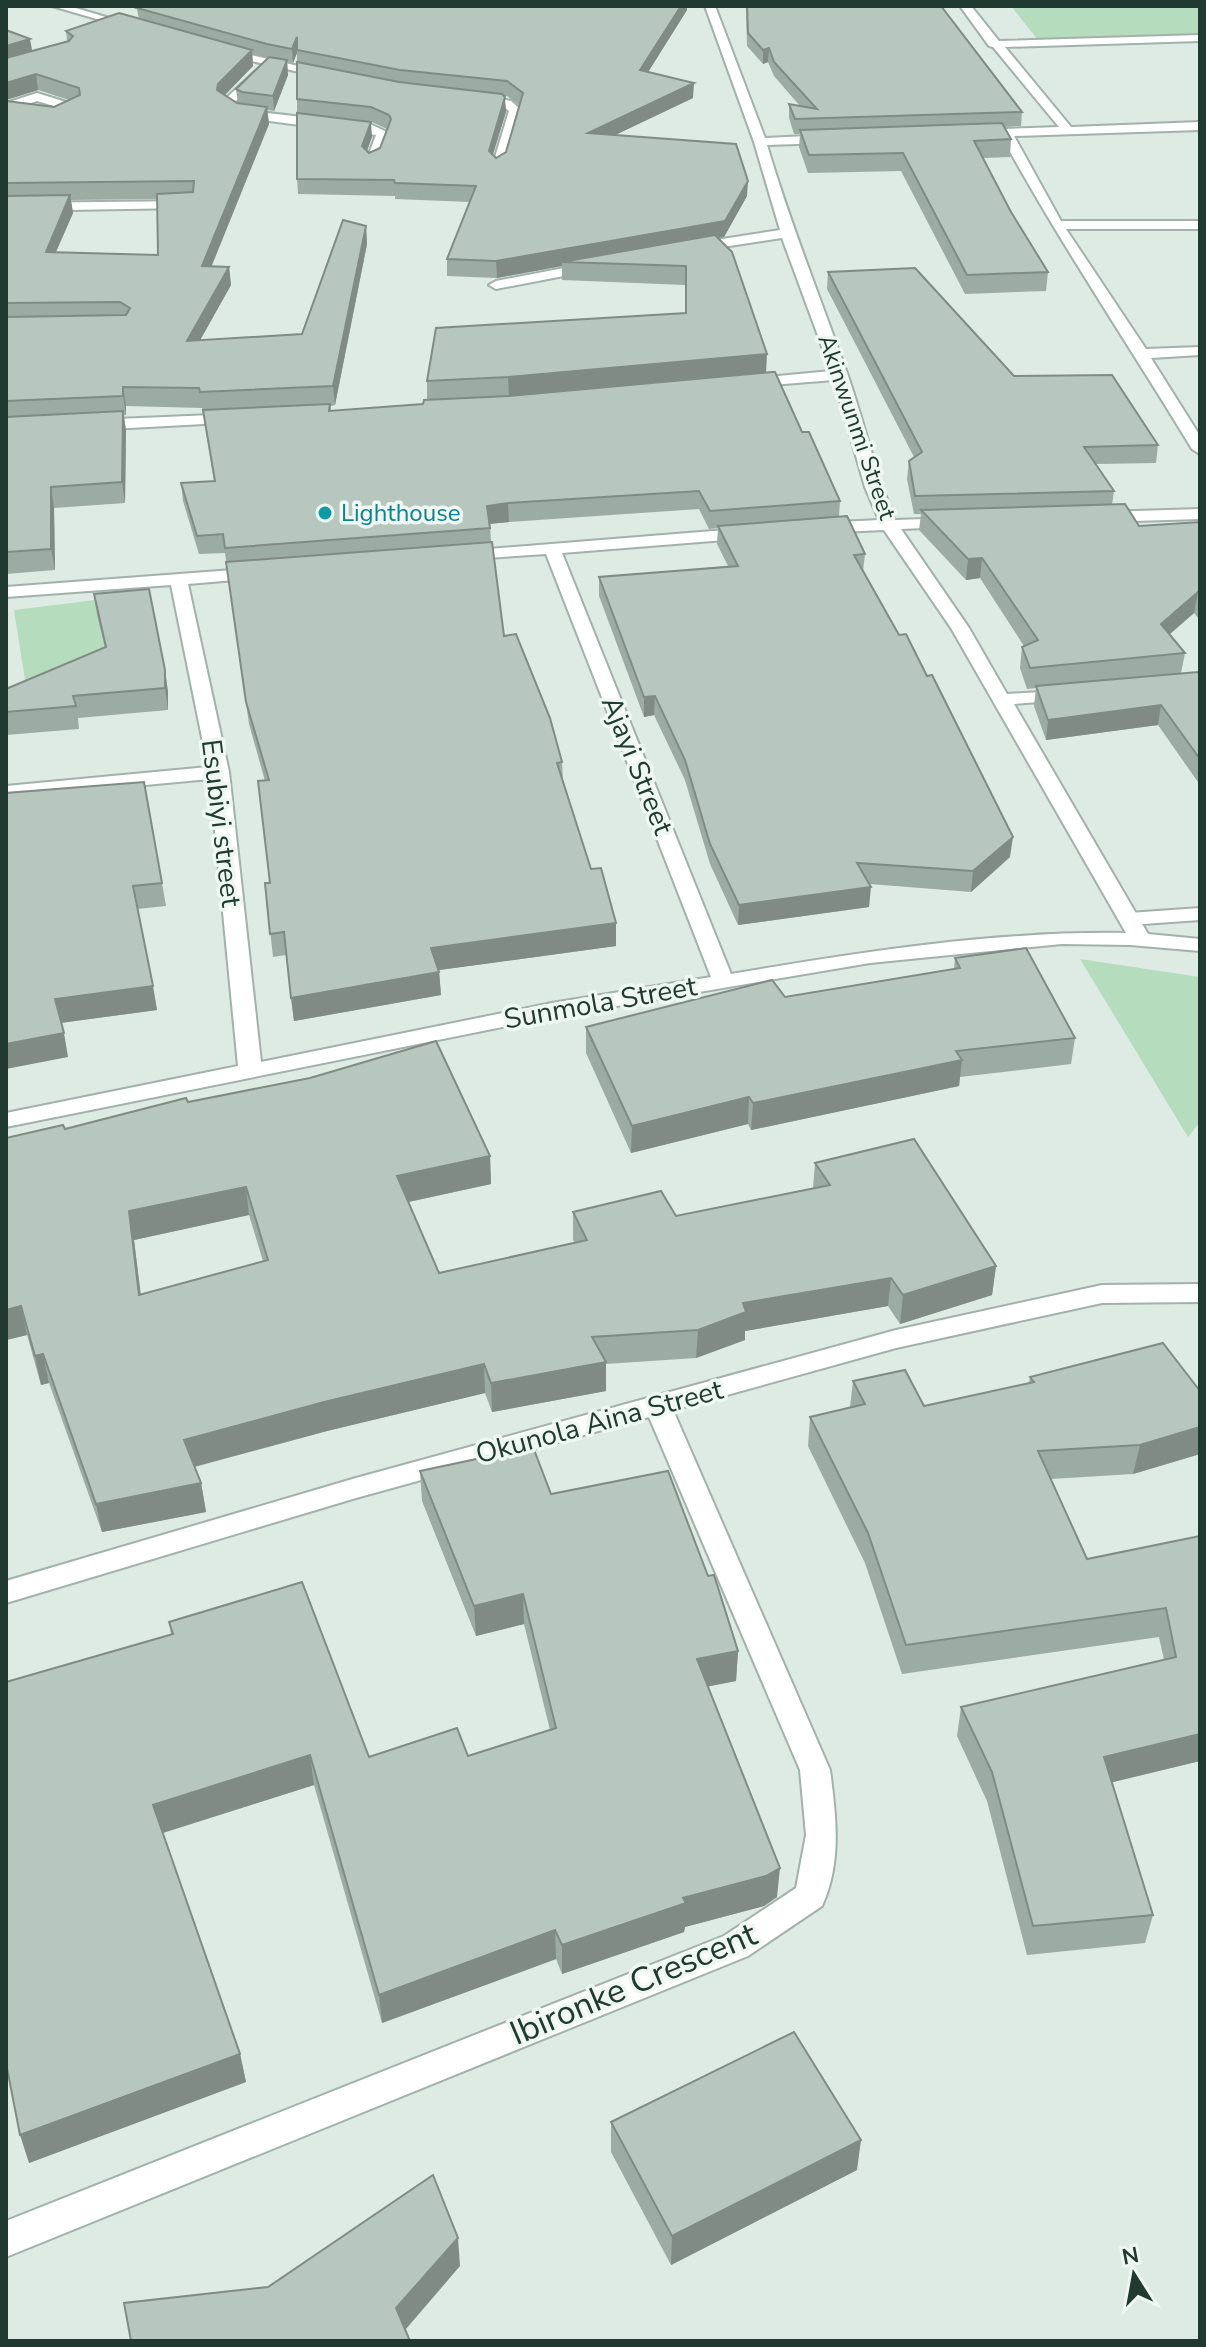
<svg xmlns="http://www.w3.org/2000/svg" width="1206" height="2347" font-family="'Nunito Sans',sans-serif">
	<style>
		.green { fill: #b6dcbe }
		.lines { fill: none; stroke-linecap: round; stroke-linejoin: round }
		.lane-casing { stroke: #a1b1ab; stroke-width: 4 }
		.street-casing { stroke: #a1b1ab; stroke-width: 4 }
		.lane { fill: #fff; fill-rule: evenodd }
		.street { fill: #fff; fill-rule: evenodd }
		.wall { fill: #9daba5; fill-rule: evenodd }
		.shaded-wall { fill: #808b86 }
		.building { fill: #b7c7c0; stroke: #808b86; stroke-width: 2; fill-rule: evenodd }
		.culture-dot { fill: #0f9aa8; stroke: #eef7f2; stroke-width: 3 }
		.labels { text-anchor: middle; stroke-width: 7; stroke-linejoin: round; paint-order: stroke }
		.far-street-label { font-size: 24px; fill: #203931; stroke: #eef7f2 }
		.far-culture-label { font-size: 24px; fill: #0d838f; stroke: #eef7f2; text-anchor: start }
		.street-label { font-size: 28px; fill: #203931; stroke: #eef7f2 }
		.near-street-label { font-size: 34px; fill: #203931; stroke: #eef7f2 }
	</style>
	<rect width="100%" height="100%" fill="#deeae4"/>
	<!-- green -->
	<g class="green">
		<path d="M1011,6H1200V35L1038,40Z"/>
		<path d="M95,600L110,669L25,680L14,610Z"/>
		<path d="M1080,959L1200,977V1122L1188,1137Z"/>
	</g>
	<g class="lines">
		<!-- lane casing -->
		<g class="lane-casing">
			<path id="lane" d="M1200,908V920L1129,925L1118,919L1129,913Z"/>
		</g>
		<!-- street casing -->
		<g class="street-casing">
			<g id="street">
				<path d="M52,6H69L136,26L131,29Z"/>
				<path d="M705,6H715L765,138L829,135L835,139L829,143L767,145C790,223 820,297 847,373C864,422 875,472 895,520L956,518L958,522L950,527L901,529L969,628L1007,694L1074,690L1076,694L1067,700L1014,704L1148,934L1200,939V951L1130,945L1062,944L870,963L552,1017L6,1127V1113L238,1066L210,779L6,798V786L208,767L171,585L6,597V587L260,568L269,573L260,578L188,584L229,772L261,1062L552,1003L711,977L546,554L458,560L456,556L464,551L750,528L758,533L750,538L562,553L731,974C861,952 993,931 1126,933L951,628L884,530L819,533L811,528L819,523L879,520L865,487L834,380L747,387L740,383L747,379L831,371L782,238L690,252L683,248L690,244L780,230L754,142Z"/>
				<path d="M960,6H971L999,41L1200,35V41L1005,47L1071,127L1200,122V130L1014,136L1061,221H1200V229H1066L1146,349L1200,347V355L1151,358L1200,436V454L1192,449C1129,345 1061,245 1002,137L978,138L972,134L978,130L1059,127L993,47L989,46Z"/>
				<path d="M221,48L333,74L335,76L329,79L217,53L215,51Z"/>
				<path d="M259,68L263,69V73L233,104L242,110L372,125L389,133L376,165L366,162L376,135L239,117L222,106V102Z"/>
				<path d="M37,93L79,106L81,109L57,121L6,114V103ZM37,101L64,109L56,113L16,108Z"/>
				<path d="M476,94L511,101L521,110L502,170L492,167L509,111L503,106L472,100V96Z"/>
				<path d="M193,201V207L188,208L6,211V203Z"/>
				<path d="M595,262L600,263V269L496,289L489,285L496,281Z"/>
				<path d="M236,414L241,416V422L93,430L85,425L93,420Z"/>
				<path d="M1200,509V519L1102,522L1094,517L1102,512Z"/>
				<path d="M1200,1284V1302L1102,1303L896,1348L673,1410L830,1770C836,1815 842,1863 822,1906L748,1956L6,2257V2221L724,1936L796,1888L806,1835L800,1770L649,1417L356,1498L6,1603V1581L356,1478L896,1330L1102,1285Z"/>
			</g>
		</g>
		<!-- lane -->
		<use href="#lane" class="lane"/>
		<!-- street -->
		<use href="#street" class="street"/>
	</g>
	<!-- wall -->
	<g class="wall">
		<path d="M127,6H687V10L648,72L693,98L615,135L747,196L724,237L718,238L766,372L802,432L840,501L839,516L865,554L863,571L1010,857L971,892L870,884L869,907L738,925L710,864L685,780L654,715L644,717L599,596V577L728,566L717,544L718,528L709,529L699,509L509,522L490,524L491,542L504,636L562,762L563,781L591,869L616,923V946L439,970L441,995L294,1021L286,955L273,957L265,883H269L265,781L249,724L225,553L199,554L183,501L181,483L214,481L202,408L126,406V415H124L126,431L125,503L54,508L55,570L6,574V101L54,107L69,100L38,90L6,100L32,51L67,41L66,31L139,19L137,9ZM297,53V179L298,194L395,196V199L470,202L447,259V276L497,278L562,266V280L685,285L686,313L427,381V399L423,404L331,411V406L335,405L367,244L366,226L302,334L200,340L231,285L229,267L211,266L269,124L267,110L274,111L288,75L287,62L293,63ZM252,54L268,58L236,89L238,103L225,95L253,66ZM504,96H507L519,105L506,152L496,158L493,155L506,112ZM336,118L372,122L387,129L380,148L369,153L367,151L372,137ZM157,199L158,255L56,252L73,213L71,200Z"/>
		<path d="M746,6H941L1022,112L1021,126L1004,127L1011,139L1010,157L983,158L1011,212L1048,272L1046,291L965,294L901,171L808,173L799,147L800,134H794L789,118V104L800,106L774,76L768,62L763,64L747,46Z"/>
		<path d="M828,272L1014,376L1158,445L1156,463L1096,464L1114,491L1112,505L1139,526L1200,522V620L1194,613L1169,635L1185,653L1181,673L1200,675V785L1158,725L1046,740L1034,706L1036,688L1027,689L1020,668L1022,647L1024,646L980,578L966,580L919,530L921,514H914L907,479L909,461L914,457L827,289Z"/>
		<path d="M94,594L165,670L168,692V710L78,718L79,729L6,735V689L105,648L97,615Z"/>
		<path d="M6,793L162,883L166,906L137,909L157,1010L61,1023L68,1057Z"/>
		<path d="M955,958L1075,1038L1071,1064L960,1077L959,1086L751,1130L748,1124L631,1153L586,1053V1027L785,997L954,969Z"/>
		<path d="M188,1102L490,1156L491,1184L408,1202L439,1273L575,1243L573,1240V1212L676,1216L813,1188L815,1163L996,1266L992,1295L900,1324L888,1306L745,1331V1340L696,1358L606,1364V1391L492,1412L485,1393L327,1431L195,1467L201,1483L206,1512L102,1532L49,1383L41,1385L27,1335L6,1340V1138L65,1129ZM249,1215L263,1261L141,1295L134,1240Z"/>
		<path d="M1030,1377L1200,1391V1454L1133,1474L1051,1479L1087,1559L1200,1536V1761L1112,1782L1153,1915L1145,1943L1027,1955L987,1801L957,1736L961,1707L1164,1660L1159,1637L902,1674L865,1563L808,1446L810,1417L850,1407L853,1381L924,1406L1029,1383Z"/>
		<path d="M420,1471L551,1494L738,1651L736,1681L708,1686L777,1897L764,1906L685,1927L684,1932L562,1974L556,1959L382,2023L314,1785L163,1833L240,2054L246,2082L29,2163L171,1634L169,1622L369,1757L468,1756L550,1730L524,1624L476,1636L422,1501Z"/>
		<path d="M611,2122L857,2170L671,2265L611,2152Z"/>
	</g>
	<!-- shaded-wall -->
	<g class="shaded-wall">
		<path d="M681,6H687V10L640,85V70Z"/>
		<path d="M297,37V53L293,63L292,49Z"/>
		<path d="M30,39L33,55L6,62V46Z"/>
		<path d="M769,48L768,62L763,64V50Z"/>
		<path d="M252,50L253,66L220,100L217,90L218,84Z"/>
		<path d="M287,60L288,75L274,111L273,96Z"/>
		<path d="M36,74L38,90L6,100V83Z"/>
		<path d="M694,83L693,98L588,148V133Z"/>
		<path d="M505,97L506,112L489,166V151Z"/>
		<path d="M267,107L269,124L204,285L202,266Z"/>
		<path d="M371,122L372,137L363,161L362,146Z"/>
		<path d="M748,181L747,196L724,237L583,262H562V266L497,278L496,261Z"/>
		<path d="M70,195L73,213L48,270L46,252Z"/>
		<path d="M366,226L367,244L335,405L333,386Z"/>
		<path d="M229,267L231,285L189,360L187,341Z"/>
		<path d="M767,354L766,374L509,397L508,377Z"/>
		<path d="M123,387L126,406V415L123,396Z"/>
		<path d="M123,411L126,431L125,503L122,482Z"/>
		<path d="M51,487L54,508L55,570L51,549Z"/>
		<path d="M508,503L509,522L488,524L487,506Z"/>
		<path d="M982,558L980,578L966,580L968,559Z"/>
		<path d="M1198,592L1194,613L1157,645L1161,624Z"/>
		<path d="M165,670L168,692V710L165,688Z"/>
		<path d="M655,696L654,715L644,717V697Z"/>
		<path d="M1161,705L1158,725L1046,740L1048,720Z"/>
		<path d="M1013,837L1010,857L971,892L973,871Z"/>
		<path d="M871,887L869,907L738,925L739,905Z"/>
		<path d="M616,923V946L432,971L431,948Z"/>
		<path d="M439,972L441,995L294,1021L291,998Z"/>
		<path d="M153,986L157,1010L59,1023L55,999Z"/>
		<path d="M64,1033L68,1057L6,1069V1044Z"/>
		<path d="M962,1060L959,1086L751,1130L753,1103Z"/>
		<path d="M749,1097L748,1124L631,1153L632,1126Z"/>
		<path d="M490,1156L491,1184L399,1204L397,1176Z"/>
		<path d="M246,1187L249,1215L134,1240L144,1324L139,1295L129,1211Z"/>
		<path d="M996,1266L992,1295L900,1324L903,1295Z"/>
		<path d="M891,1278L888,1306L745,1331V1340L696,1358L698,1330L743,1303Z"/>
		<path d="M21,1306L27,1335L6,1340V1310Z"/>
		<path d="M43,1354L49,1383L41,1385L35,1356Z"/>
		<path d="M606,1362V1391L492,1412L491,1383Z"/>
		<path d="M484,1364L485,1393L327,1431L189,1468L184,1440L324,1402Z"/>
		<path d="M1200,1427V1454L1133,1474L1140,1445Z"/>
		<path d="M201,1483L206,1512L102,1532L96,1504Z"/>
		<path d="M523,1594L524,1624L476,1636L474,1606Z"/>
		<path d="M738,1651L736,1681L696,1689L697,1659Z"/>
		<path d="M1200,1734V1761L1097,1786L1104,1757Z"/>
		<path d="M310,1755L314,1785L159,1834L153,1805Z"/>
		<path d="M780,1868L777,1897L764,1906L685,1927L684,1932L562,1974V1945L683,1898Z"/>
		<path d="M555,1930L556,1959L382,2023L379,1995Z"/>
		<path d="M240,2054L246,2082L29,2163L20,2135Z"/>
		<path d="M861,2140L857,2170L671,2265L672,2236Z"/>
		<path d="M458,2238L460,2266L400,2336L396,2308Z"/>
	</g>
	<!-- building -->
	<g class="building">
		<path d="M144,6H681L640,70L694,83L588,133L736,144L748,181L725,221L496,261L447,259L476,186L395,183L394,180L297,179V113L371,122L362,146L369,153L380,148L391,119L389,115L371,107L297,99V62L399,82L502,94L505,97L489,151L496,158L506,152L523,93L507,81L400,70L297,50V37L292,49L267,44L137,8Z"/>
		<path d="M747,6H941L1022,112L795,119L789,104L817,109L774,62L769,48L763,50L748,33Z"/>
		<path d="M119,13L252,50L218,84L217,90L237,103L267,107L202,266L229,267L187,341L302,334L343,220L366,226L333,386L200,392L199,388L123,387V396L6,401V317L126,315L130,308L120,302L6,303V196L70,195L46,252L158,255L157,194L193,192L194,181L6,183V101L54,107L80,95L79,88L36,74L6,83V58L69,41L73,36L66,31Z"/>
		<path d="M6,30L30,39L6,46Z"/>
		<path d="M269,57L287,60L273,96L242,92L236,89Z"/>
		<path d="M1002,123L1011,139L974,141L1011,212L1048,272L967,275L903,153L809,155L800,130Z"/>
		<path d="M715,235L732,252L767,354L508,377L427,381L436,328L686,313V266L562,262Z"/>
		<path d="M915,268L1014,376L1112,375L1158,445L1084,447L1114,491L915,496L909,461L922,452L828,272Z"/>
		<path d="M772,372H775L802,432H809L840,501L710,511L699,491L508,503L487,506L490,528L225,548L223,534L197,536L181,483L215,481L203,410L330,404L329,411L423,404L424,400L509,396Z"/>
		<path d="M123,411L122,482L51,487V549L6,552V417Z"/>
		<path d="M1125,504L1139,526L1200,522V595L1198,592L1161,624L1185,653L1030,668L1022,647L1038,640L982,558L968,559L921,510Z"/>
		<path d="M847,516L865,554L854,555L899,635L906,634L927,676L932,675L1013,837L973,871L857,863L871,887L739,905L710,844L685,760L655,696L644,697L599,577L738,566L718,526Z"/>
		<path d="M492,542L504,636L516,634L550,718L562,762L557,763L591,869L601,868L616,923L431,948L439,972L291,998L284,932L270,934L265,883H270L258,781L269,780L246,702L226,562Z"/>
		<path d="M149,589L165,670V688L73,696L76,706L6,712V689L106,647L94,594Z"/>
		<path d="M1198,672L1200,675V759L1161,705L1048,720L1036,686Z"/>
		<path d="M144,782L162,883L133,886L153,986L55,999L64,1033L6,1044V793Z"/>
		<path d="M1026,948L1075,1038L956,1051L962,1060L753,1103L749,1097L632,1126L586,1027L772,980L785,997L960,968L955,958Z"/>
		<path d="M436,1041L490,1156L397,1176L439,1273L587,1240L573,1212L661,1191L676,1216L830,1185L815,1163L914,1139L996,1266L903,1295L891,1278L743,1303L746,1312L698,1330L592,1337L606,1362L491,1383L484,1364L324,1402L184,1440L201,1483L96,1504L43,1354L35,1356L21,1306L6,1310V1138L63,1125L65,1129L186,1098L188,1102L310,1078ZM246,1187L268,1260L139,1295L129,1211Z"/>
		<path d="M1163,1343L1200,1391V1427L1140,1445L1038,1451L1087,1559L1200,1536V1734L1104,1757L1153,1915L1033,1926L992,1772L961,1707L1176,1657L1166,1608L906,1645L868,1533L810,1417L865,1404L853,1381L905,1370L924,1406L1034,1382L1030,1377Z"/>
		<path d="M533,1447L551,1494L668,1471L708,1576L714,1575L738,1651L697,1659L780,1868L766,1876L683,1898L686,1903L562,1945L555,1930L379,1995L310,1755L153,1805L240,2054L20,2135L6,2063V1682L173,1634L169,1622L302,1582L369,1757L457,1728L468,1756L556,1728L523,1594L474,1606L420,1471Z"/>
		<path d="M794,2032L861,2140L672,2236L611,2122Z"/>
		<path d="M433,2175L458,2238L396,2308L410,2341H131L124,2303L268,2287Z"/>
	</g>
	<!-- markers -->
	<circle class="culture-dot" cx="325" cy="513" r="8"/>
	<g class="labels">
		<!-- far-street labels -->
		<g class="far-street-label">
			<text transform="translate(857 427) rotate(71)" y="8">Akinwunmi Street</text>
		</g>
		<!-- far-culture labels -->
		<g class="far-culture-label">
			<text x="341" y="521">Lighthouse</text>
		</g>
		<!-- street labels -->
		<g class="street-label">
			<text transform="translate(638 765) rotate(68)" y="10">Ajayi Street</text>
			<text transform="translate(222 823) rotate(83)" y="10">Esubiyi street</text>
			<text transform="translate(600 1002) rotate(-10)" y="10">Sunmola Street</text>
			<text transform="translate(599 1421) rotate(-15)" y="10">Okunola Aina Street</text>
		</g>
		<!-- near-street labels -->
		<g class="near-street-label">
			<text transform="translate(633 1983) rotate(-23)" y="12">Ibironke Crescent</text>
		</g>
	</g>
	<!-- border -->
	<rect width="1206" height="2347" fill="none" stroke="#203931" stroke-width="16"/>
	<!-- north arrow -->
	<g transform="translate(1134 2275) rotate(349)" stroke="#eef7f2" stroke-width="6" paint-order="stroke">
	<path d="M0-6L14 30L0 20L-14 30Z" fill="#203931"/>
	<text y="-12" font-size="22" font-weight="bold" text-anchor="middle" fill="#203931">N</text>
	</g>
</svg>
